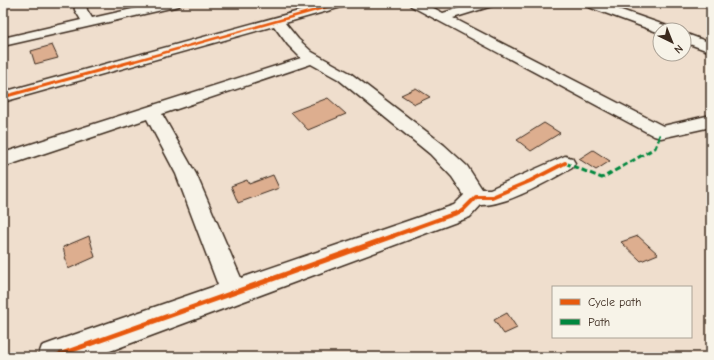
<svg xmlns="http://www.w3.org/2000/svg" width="714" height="360" font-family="'Comic Neue',sans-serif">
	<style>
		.building { fill: #ddae8f; stroke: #3b2a1e }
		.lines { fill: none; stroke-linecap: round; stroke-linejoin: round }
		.minor-casing { stroke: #3b2a1e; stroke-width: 3 }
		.minor { fill: #f7f3e8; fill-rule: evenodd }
		.quiet-far1 { stroke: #00873e; stroke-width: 2.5; stroke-dasharray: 5 2.5; stroke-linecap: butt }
		.quiet { stroke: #00873e; stroke-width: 3; stroke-dasharray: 6 3; stroke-linecap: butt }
		.cycleway-far3-casing { stroke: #f7f3e8; stroke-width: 4 }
		.cycleway-far2-casing { stroke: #f7f3e8; stroke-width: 5 }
		.cycleway-far1-casing { stroke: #f7f3e8; stroke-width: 6 }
		.cycleway-casing { stroke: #f7f3e8; stroke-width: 8 }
		.cycleway-far3 { stroke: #e8590c; stroke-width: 2.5 }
		.cycleway-far2 { stroke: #e8590c; stroke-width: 3 }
		.cycleway-far1 { stroke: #e8590c; stroke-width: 4 }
		.cycleway { stroke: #e8590c; stroke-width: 5 }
	</style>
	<rect width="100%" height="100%" fill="#efdecd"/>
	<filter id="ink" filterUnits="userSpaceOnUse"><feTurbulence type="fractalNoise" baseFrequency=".025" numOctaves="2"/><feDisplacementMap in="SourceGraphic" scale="8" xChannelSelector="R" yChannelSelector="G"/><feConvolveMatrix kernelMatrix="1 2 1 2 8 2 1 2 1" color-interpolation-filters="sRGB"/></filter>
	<g filter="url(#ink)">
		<!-- building -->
		<g class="building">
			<path d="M52,45L58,58L35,64L31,51Z"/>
			<path d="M416,88L430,97L415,104L401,95Z"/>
			<path d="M328,98L346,114L308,130L291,112Z"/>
			<path d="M544,123L560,133L531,151L517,140Z"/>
			<path d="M593,150L610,161L596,170L579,159Z"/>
			<path d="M273,175L279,188L238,203L231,186L247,180L249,184Z"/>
			<path d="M89,236L95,257L68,269L63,247Z"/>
			<path d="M638,236L658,254L641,261L621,242Z"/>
			<path d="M507,313L517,328L504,334L494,320Z"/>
		</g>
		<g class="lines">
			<!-- minor casing -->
			<g class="minor-casing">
				<g id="minor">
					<path d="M74,3H86L87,10L92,18L159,3H181L179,6L175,7L3,46V38L81,20L75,10Z"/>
					<path d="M328,3H347L345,6L285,23L298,39L312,52L350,73L444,145L467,166L482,189H490L565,156L572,158L575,163L572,168C548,181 509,205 481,205L470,217L94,357H38L42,346L53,342L218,285L176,174L147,119L3,167V153L301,58L288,45L274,26L3,102V92ZM311,64L338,79L430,154L452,177L464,195L454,205L241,278L196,174L162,114Z"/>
					<path d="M409,3H424L443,13L476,3H494L492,6L453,18L663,126L711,115V127L661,138L654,136L411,6Z"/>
					<path d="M584,3H601L670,27L672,30H660V33L586,6Z"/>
					<path d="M684,33L711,43V52L684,42Z"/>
				</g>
			</g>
			<!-- minor -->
			<use href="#minor" class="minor"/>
			<!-- quiet-far1 -->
			<path class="quiet-far1" d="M658,139L661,132"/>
			<!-- quiet -->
			<path class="quiet" d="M565,163L602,178L655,148L659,138"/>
			<!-- cycleway-far3 casing -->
			<g class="cycleway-far3-casing">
				<path id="cycleway-far3" d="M131,62L341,3"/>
			</g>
			<!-- cycleway-far2 casing -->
			<g class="cycleway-far2-casing">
				<path id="cycleway-far2" d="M3,97L134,61"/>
			</g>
			<!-- cycleway-far1 casing -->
			<g class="cycleway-far1-casing">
				<path id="cycleway-far1" d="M390,237L462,211L476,197H492L530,181L565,163"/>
			</g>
			<!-- cycleway casing -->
			<g class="cycleway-casing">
				<path id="cycleway" d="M53,357L393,236"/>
			</g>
			<!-- cycleway-far3 -->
			<use href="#cycleway-far3" class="cycleway-far3"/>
			<!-- cycleway-far2 -->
			<use href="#cycleway-far2" class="cycleway-far2"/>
			<!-- cycleway-far1 -->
			<use href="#cycleway-far1" class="cycleway-far1"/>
			<!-- cycleway -->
			<use href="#cycleway" class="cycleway"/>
		</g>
	</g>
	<!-- margin -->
	<rect width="714" height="360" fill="none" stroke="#f7f3e8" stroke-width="16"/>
	<rect x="8" y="8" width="698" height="344" fill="none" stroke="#3b2a1e" stroke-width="1.5" filter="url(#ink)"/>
	<!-- legend -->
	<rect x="552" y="286" width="140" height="52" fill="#f7f3e8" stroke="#aca397"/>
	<rect x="560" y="299" width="20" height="6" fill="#e8590c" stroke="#aca397"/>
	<text x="588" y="306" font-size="12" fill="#3b2a1e">Cycle path</text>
	<rect x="560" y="319" width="20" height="6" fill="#00873e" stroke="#aca397"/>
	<text x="588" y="326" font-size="12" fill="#3b2a1e">Path</text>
	<!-- north arrow -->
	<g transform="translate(672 42) rotate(137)"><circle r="19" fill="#f7f3e8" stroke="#aca397"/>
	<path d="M0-3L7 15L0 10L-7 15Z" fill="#3b2a1e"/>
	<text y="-6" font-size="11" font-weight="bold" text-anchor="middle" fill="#3b2a1e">N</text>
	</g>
</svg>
